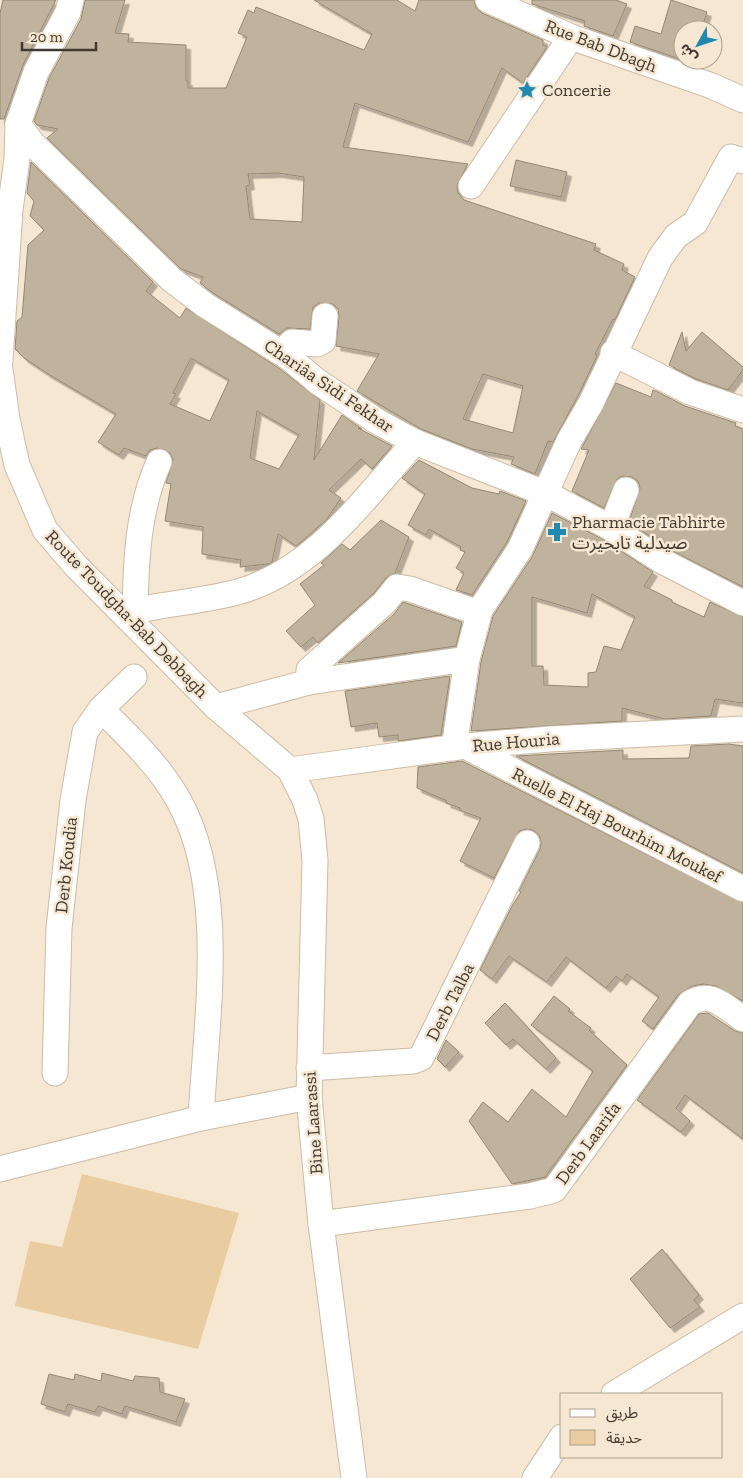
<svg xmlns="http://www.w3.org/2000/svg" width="743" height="1478" font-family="'Zilla Slab','Noto Sans Arabic',serif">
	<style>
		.green { fill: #e9cda0 }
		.building { fill: #c0b39d; stroke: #948773; fill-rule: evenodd; filter: url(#shadow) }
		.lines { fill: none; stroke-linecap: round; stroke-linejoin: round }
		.minor-casing { stroke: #cabca6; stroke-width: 27 }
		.minor { stroke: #fff; stroke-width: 25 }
		.labels { text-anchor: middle; stroke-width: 5; stroke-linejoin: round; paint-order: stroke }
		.street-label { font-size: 18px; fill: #3f3931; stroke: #f5e7d1 }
		.poi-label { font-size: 18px; fill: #3f3931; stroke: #f5e7d1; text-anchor: start }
	</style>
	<defs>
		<filter id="shadow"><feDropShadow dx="4.5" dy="4.5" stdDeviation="0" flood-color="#0004"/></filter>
	</defs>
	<rect width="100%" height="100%" fill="#f5e7d1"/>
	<!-- green -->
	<path class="green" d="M82,1174L239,1213L198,1349L15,1306L30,1241L62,1247Z"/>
	<!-- building -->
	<g class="building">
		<path d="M3,0H56L23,65L4,119H0V13Z"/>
		<path d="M85,0H125L115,33L129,34L128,42L186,45V81H188V88H226L247,37L238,33L248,10L254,13L256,7L364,50L372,34L314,0H397L415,11L419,0H474L476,8L482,13L543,40V45L547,47L523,83L502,68L468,142L355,103L343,147L468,164L457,185L458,193L464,200L596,244L594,250L624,264L622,270L635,277L615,320L613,319L595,354L597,356L578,396L553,442L548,441L535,474L511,464L514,457L472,449L421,429L357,391L379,354L336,346L339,317L338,309L333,304L319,303L313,307L310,329L287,328L279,334L213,293L200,283L203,277L181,269L47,138L58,129L37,125L34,121L49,78L81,19ZM278,173L304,177L302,222L250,219L246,186L250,185L248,174ZM483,374L523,386L513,433L463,419Z"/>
		<path d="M532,0H616L627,4L613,36L584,26L585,21L532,4Z"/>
		<path d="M671,0L707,12L701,30H683V60H692L691,63L630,42L635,26L661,34Z"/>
		<path d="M516,160L567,172L561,197L510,186Z"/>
		<path d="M31,162L153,282L146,291L180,318L186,308L280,369L320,400L314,460L342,415L362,429L358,428L392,446L372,469L361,459L329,490L341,498L327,519L307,537L296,546L278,534L272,562L268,564L240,567L241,560L202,554L203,527L165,521L171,484L166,483L173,460L170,453L157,448L150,450L146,456L124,448L119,455L98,442L116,414L48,374L24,358L15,349L17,321L22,317L28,245L44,230L30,216L34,201L27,193ZM191,358L229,380L210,421L170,404L176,394L173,393ZM257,411L299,435L279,469L250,458Z"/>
		<path d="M682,332L686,351L702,332L743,367V370L728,390L696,379L669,365Z"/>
		<path d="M616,383L651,397L653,390L658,392L685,406L736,423L735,426L743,429V587L669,549L629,522L640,488L638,481L632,477L623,476L617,479L604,508L572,491L589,450L581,449Z"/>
		<path d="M419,460L472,488L499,494L500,491L526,501L507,542L472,595L456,590L464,573L456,568L465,552L460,550L461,547L429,529L426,535L408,525L425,494L402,478Z"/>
		<path d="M552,513L604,540L653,572L644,586L672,600V602L704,617L710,602L743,617V703L715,699L711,716L665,719L622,708V721L471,731L481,662L493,616L532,557ZM592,594L635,617L621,650L604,646L596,672L588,673V687L544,685L543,666H532V597L587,613Z"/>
		<path d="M381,520L409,537L395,573L386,578L374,593L318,643L313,637L301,647L286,631L315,605L300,584L324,565L321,563L342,544L350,550Z"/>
		<path d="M403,602L462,622L456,646L338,663L394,614Z"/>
		<path d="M450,676L441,735L398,741V735L379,737L377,723L351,727L345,691Z"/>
		<path d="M729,744L743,746V873L516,756L623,750V759L689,758L691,746Z"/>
		<path d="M462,761L743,903V1001L716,986L703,984L692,986L678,995L653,1029L642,1021L659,997L627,974L622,981L616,976L606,988L566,957L547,982L509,956L492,979L480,970L512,906L521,892L519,891L540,849L541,842L539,835L533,830L526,829L519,831L494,878L460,861L481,818L459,810L460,808L446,803L447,801L417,788L418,767Z"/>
		<path d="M554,996L570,1009L568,1011L591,1028L589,1030L627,1065L545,1177L512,1184L469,1121L483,1102L508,1122L532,1089L566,1117L593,1071L531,1025Z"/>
		<path d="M505,1003L556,1058L546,1069L513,1039L506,1045L485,1023Z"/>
		<path d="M708,1013L735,1031L743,1033V1139L685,1095L676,1108L690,1121L681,1132L637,1100L699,1014Z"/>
		<path d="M446,1040L459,1052L445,1067L437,1059Z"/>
		<path d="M662,1249L699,1295L694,1300L700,1307L670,1328L630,1279Z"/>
		<path d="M102,1373L133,1381L135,1376L159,1378L160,1392L185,1399L176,1422L125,1406L122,1414L98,1406L95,1412L68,1404L65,1412L41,1404L49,1374L74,1380L75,1374L101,1381Z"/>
	</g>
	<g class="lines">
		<!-- minor casing -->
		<g class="minor-casing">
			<g id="minor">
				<path d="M488,0L571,37L712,86L743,100"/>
				<path d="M18,124L33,144L172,280L205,305L288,357L318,382L378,422L415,442L547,494L611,528L662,561L743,603"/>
				<path d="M471,186L571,37"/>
				<path d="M613,353L690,392L743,410"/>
				<path d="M288,357L289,345L292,342L317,344L323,341L325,316"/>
				<path d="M0,361L10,210L17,159L18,124L36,72L68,12L71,0"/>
				<path d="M0,369L7,419L17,465L45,530L76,566L216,707L290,770L305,800L311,819L315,860L309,1097L321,1224L354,1478"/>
				<path d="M611,528L626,490"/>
				<path d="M135,610C136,559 138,509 159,462"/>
				<path d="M125,613C163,603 203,602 241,591C317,568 364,498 415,442"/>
				<path d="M309,682V670L384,603L397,587L410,589L479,613"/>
				<path d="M216,707L309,682L467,659"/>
				<path d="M101,709C129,737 160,766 179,801C228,889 206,1021 201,1118"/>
				<path d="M465,746L743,889"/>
				<path d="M454,748L467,659L480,610L520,549L569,441L591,403L660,258L676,236L695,223L731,157L743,161"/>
				<path d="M290,770L465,746L550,739L743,729"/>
				<path d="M309,1068L413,1061L421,1058L527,843"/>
				<path d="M55,1073L59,928L73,800L85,732L101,709L134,677"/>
				<path d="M0,1169L201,1118L309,1097"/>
				<path d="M321,1224L530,1196L554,1190L690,1003C711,990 725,1007 743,1019"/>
				<path d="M614,1394L743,1316"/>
				<path d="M535,1478L562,1437"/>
			</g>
		</g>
		<!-- minor -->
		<use href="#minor" class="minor"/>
	</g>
	<!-- icons -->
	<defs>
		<g id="sight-bare" transform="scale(1.5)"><path d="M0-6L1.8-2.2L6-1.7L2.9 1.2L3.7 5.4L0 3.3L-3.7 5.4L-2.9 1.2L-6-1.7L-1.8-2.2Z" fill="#2089b1" stroke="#f5e7d1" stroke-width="2.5" paint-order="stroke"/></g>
		<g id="pharmacy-bare" transform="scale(1.5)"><path d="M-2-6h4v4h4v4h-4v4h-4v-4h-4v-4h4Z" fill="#2089b1" stroke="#f5e7d1" stroke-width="2.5" paint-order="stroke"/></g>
	</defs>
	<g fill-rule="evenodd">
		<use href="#sight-bare" x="527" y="90"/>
		<use href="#pharmacy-bare" x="557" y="532"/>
	</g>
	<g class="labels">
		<!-- street labels -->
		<g class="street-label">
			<text transform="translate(601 46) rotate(21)" y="6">Rue Bab Dbagh</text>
			<text transform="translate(329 386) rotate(34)" y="6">Chariâa Sidi Fekhar</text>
			<text transform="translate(127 614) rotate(46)" y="6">Route Toudgha-Bab Debbagh</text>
			<text transform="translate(516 742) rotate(-5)" y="6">Rue Houria</text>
			<text transform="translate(617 825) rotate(27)" y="6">Ruelle El Haj Bourhim Moukef</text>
			<text transform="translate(66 865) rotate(-84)" y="6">Derb Koudia</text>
			<text transform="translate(450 1002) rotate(-63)" y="6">Derb Talba</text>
			<text transform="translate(313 1123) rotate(-94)" y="6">Bine Laarassi</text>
			<text transform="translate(588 1143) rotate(-54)" y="6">Derb Laarifa</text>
		</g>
		<!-- poi labels -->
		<g class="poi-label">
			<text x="542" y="96">Concerie</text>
			<text x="572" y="528">Pharmacie Tabhirte<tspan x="572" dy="21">صيدلية تابحيرت</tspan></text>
		</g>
	</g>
	<!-- legend -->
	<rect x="560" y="1393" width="162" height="65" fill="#f5e7d1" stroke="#aca191"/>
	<rect x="570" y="1409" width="25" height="8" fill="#ffffff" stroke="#aca191"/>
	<text x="606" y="1418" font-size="15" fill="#3f3931">طريق</text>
	<rect x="570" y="1430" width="25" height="15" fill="#e9cda0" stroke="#aca191"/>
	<text x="606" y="1443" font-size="15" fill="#3f3931">حديقة</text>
	<!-- north arrow -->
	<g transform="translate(698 45) rotate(230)"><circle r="24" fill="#f5e7d1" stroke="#aca191"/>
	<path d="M0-4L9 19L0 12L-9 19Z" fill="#2089b1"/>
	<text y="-8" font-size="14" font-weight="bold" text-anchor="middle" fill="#3f3931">ش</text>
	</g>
	<!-- scale -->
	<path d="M22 42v8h74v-8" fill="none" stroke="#3f3931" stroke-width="2.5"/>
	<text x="30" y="42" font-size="15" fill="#3f3931" stroke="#f5e7d1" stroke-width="4" paint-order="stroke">20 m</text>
</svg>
